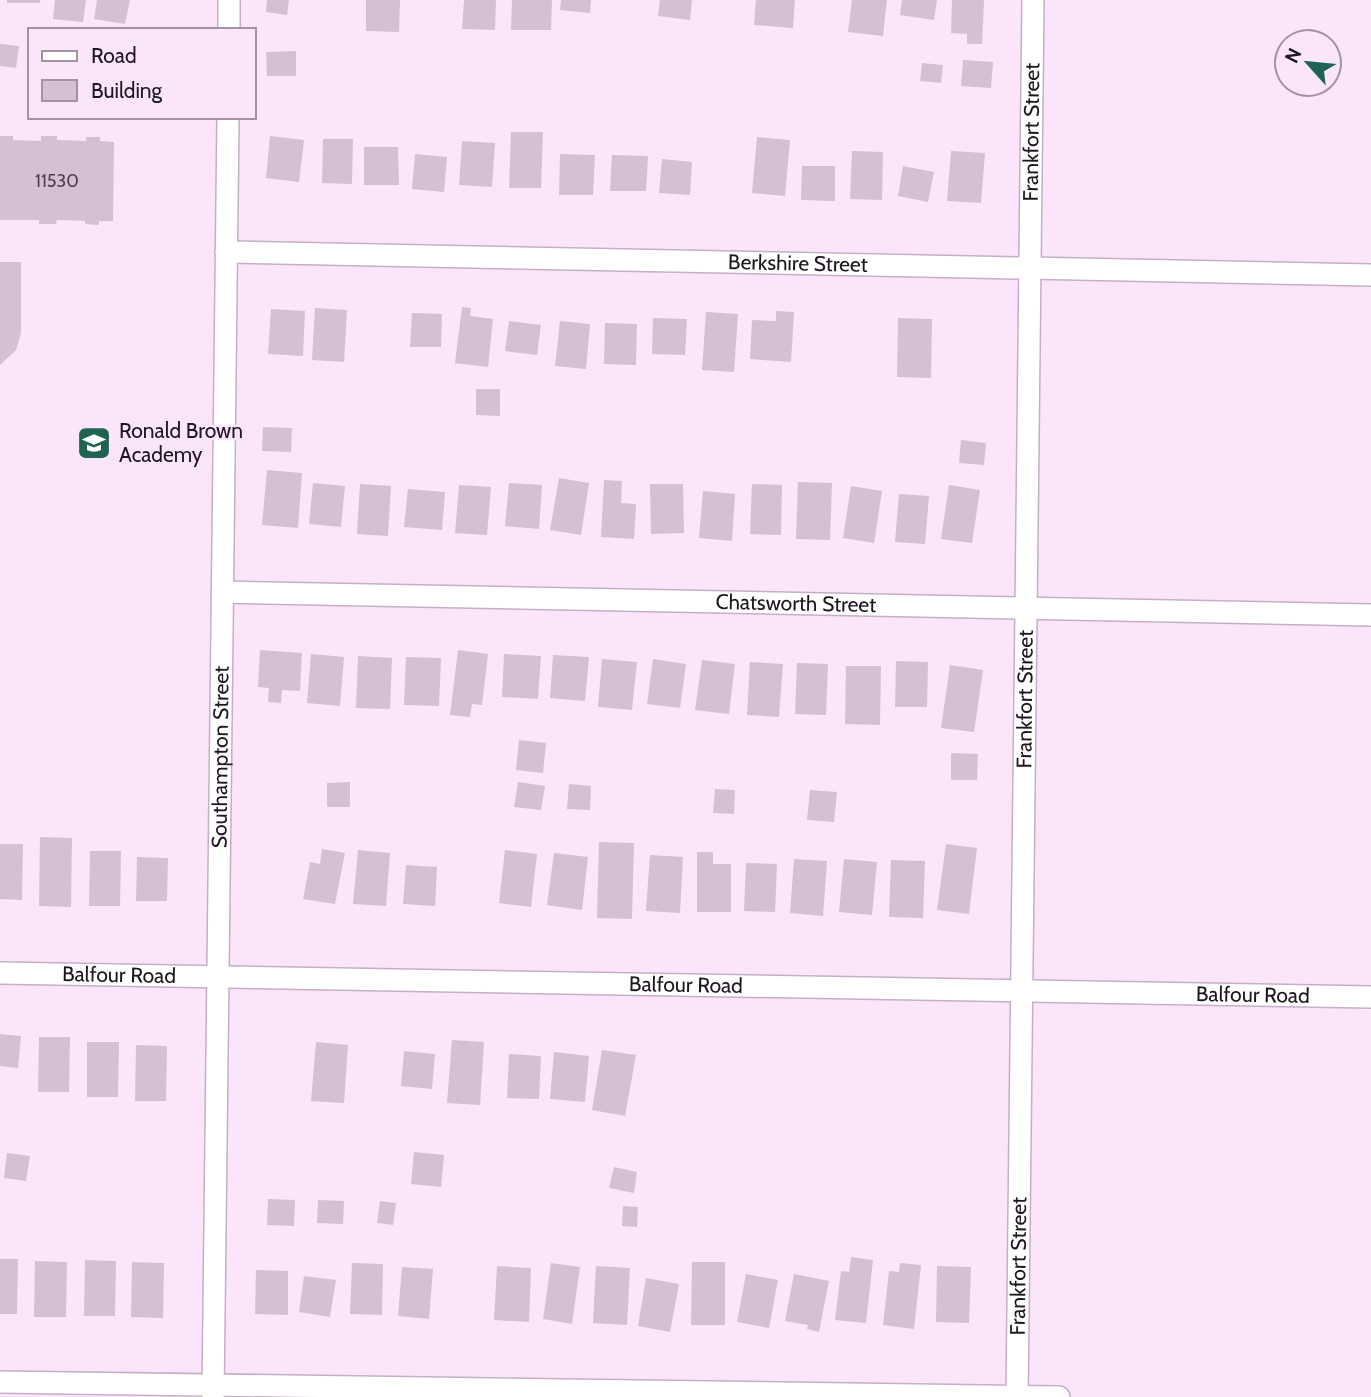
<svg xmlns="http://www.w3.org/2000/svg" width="1371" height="1397" font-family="Cabin,sans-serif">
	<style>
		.building { fill: #d4bfd5 }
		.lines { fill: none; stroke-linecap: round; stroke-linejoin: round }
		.minor-casing { stroke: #c4b0c6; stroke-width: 24 }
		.minor { stroke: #fff; stroke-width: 21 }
		.labels { text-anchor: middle; stroke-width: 5; stroke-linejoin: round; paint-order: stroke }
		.number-label { font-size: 18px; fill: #4c414c }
		.street-label { font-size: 21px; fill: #1e171f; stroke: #fae5fb }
		.poi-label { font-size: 21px; fill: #1e171f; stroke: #fae5fb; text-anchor: start }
	</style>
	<rect width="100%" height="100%" fill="#fae5fb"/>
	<!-- building -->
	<g class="building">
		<rect x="7" y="0" width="33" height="3"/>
		<path d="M55,0H86L83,22L53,19Z"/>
		<path d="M97,0H130L125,24L94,19Z"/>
		<path d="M267,0H289L287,15L266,12Z"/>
		<path d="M366,0H400L399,32L366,31Z"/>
		<path d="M464,0H496L495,30L462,29Z"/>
		<path d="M512,0H552L551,30H511Z"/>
		<path d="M561,0H591L590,13L560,10Z"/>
		<path d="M660,0H692L690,20L658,16Z"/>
		<path d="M756,0H795L793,28L754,25Z"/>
		<path d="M852,0H887L883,36L848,32Z"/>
		<path d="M902,0H937L934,20L900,15Z"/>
		<path d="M952,0H984L982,44H967V34L951,33Z"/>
		<path d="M0,44L19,46L16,68L0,66Z"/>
		<path d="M296,51V76H267L266,52Z"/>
		<path d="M963,60L993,62L991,88L961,86Z"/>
		<path d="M922,63L943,65L941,83L920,81Z"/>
		<path d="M511,132H543L541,188H509Z"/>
		<path d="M0,136H13V140L41,141V136H57V140L86,141V137H100V141L114,142L113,221H99V225L85,224V221L57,220L56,224H39V220H0Z"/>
		<path d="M270,136L304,140L299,182L266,178Z"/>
		<path d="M757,137L790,140L785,196L752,193Z"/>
		<path d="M323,139H353L352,184L322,183Z"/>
		<path d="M462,141L495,143L492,187L459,185Z"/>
		<path d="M364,147H398L399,185H364Z"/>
		<path d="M852,151L883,152L882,200L850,199Z"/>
		<path d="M951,151L985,153L981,203L947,201Z"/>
		<path d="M415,154L447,157L444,192L412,189Z"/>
		<path d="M560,154L595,155L593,195H559Z"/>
		<path d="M612,155L648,156L646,191H610Z"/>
		<path d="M662,159L692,162L690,195L659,193Z"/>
		<path d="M802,166H835V201L801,200Z"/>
		<path d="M903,166L934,172L928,202L898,196Z"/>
		<path d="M0,262H21V333L16,350L0,365Z"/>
		<path d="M462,307L471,308L470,316L493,319L488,367L455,363Z"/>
		<path d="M315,308L347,310L344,362L312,360Z"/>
		<path d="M271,309L305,311L303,356L268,354Z"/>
		<path d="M776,311L794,312L791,362L750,359L752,320L776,321Z"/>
		<path d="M706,312L738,314L734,372L702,370Z"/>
		<path d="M412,313L442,314L441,347H410Z"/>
		<path d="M653,318L687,319L685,355L652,354Z"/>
		<path d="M898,318L932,319L931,378L897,377Z"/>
		<path d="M509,321L541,325L537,355L505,351Z"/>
		<path d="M560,321L590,324L586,369L555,366Z"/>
		<path d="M605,323L637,324L636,365L604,364Z"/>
		<path d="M476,389H500V416L476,415Z"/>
		<path d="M263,427L292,428L291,452L262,451Z"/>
		<path d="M961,440L986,443L984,465L959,463Z"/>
		<path d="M267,470L302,473L298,528L262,525Z"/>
		<path d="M559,478L589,483L581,535L550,530Z"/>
		<path d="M604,480L622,481L621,503L636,504L634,539L601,537Z"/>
		<path d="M798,482L832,483L830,540L796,539Z"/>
		<path d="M313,483L345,486L341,527L309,524Z"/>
		<path d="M509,483L542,485L539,529L505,526Z"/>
		<path d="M360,484L391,486L388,536L357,534Z"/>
		<path d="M650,484H683L684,533L651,534Z"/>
		<path d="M752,484L782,485L781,535L750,534Z"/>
		<path d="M459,485L491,487L487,535L455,533Z"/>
		<path d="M949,485L980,490L972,543L941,539Z"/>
		<path d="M851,486L882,491L874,543L843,538Z"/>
		<path d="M408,489L445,492L442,530L404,527Z"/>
		<path d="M703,491L735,494L732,541L699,538Z"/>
		<path d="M899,494L929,496L925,544L895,542Z"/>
		<path d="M260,650L302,653L300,691L282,690L281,703L268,702L269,688L258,687Z"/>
		<path d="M458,650L488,654L482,705L472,704L470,717L450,715Z"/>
		<path d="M311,654L344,657L340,706L307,703Z"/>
		<path d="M504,654L541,656L538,699L502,697Z"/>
		<path d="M553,655L589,657L585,701L550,698Z"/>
		<path d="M358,656L392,658L390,709L356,708Z"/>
		<path d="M406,657L441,658L439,706L404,705Z"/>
		<path d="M602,659L637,662L632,710L598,707Z"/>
		<path d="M653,659L686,664L680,708L647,704Z"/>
		<path d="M702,660L735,664L729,714L695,710Z"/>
		<path d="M896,661L928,662L927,707H895Z"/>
		<path d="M750,662L783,664L779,717L747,715Z"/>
		<path d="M797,663L828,664L826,715L795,714Z"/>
		<path d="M950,665L983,670L974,732L941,728Z"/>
		<path d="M846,666H881L880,725L845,724Z"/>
		<path d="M519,740L546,743L543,773L516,770Z"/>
		<path d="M951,753L978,754L977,780H951Z"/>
		<path d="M350,782V807H327V783Z"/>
		<path d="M518,782L545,786L541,810L514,807Z"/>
		<path d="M569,784L591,786L590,810L567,809Z"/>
		<path d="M715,789L735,790L734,814L713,813Z"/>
		<path d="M810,790L837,792L834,822L807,820Z"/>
		<path d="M40,837L72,838L71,907L39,906Z"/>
		<path d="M599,842L634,843L632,919L597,918Z"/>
		<path d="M0,844H23L22,900L0,899Z"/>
		<path d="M946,844L977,848L969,914L937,910Z"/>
		<path d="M322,849L345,853L335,904L303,899L310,862L320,864Z"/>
		<path d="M358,850L390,853L386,906L353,904Z"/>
		<path d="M505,850L537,854L531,907L499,903Z"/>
		<path d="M90,851H121L120,906H89Z"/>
		<path d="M697,852H713V864H731V912H697Z"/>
		<path d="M554,853L588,857L582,910L547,905Z"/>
		<path d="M650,855L683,857L680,913L646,911Z"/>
		<path d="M137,857L168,858L167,901H136Z"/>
		<path d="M794,859L827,861L823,916L790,913Z"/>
		<path d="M844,859L877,862L872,915L839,912Z"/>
		<path d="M891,860L925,861L923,918L889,917Z"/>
		<path d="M746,863L777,864L775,912L744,911Z"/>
		<path d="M406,865L437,867L435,906L403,904Z"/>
		<path d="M0,1034L21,1036L18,1068L0,1066Z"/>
		<path d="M39,1037H70L69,1092H38Z"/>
		<path d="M452,1040L484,1042L480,1105L447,1103Z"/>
		<path d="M87,1042H119L118,1097H87Z"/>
		<path d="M316,1042L348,1045L344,1103L311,1101Z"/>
		<path d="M136,1045L167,1046L166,1101H135Z"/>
		<path d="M602,1050L636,1055L625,1116L592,1110Z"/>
		<path d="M404,1051L435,1054L432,1089L401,1086Z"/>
		<path d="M554,1052L589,1056L585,1102L550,1099Z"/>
		<path d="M509,1054L541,1056L539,1099L507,1098Z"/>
		<path d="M414,1152L444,1155L441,1187L411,1184Z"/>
		<path d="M7,1153L30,1156L26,1181L4,1178Z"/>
		<path d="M614,1167L637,1172L634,1193L609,1188Z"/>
		<path d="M268,1199L295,1200L294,1226L267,1225Z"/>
		<path d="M318,1200L344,1201L343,1224L317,1223Z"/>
		<path d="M380,1201L396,1203L393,1225L377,1223Z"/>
		<path d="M623,1206L638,1207L637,1227L622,1226Z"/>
		<path d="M851,1257L873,1260L866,1323L835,1320L841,1271L849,1272Z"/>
		<path d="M0,1259H18L17,1314H0Z"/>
		<path d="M85,1260L116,1261L115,1316H84Z"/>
		<path d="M35,1261L67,1262L66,1317H34Z"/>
		<path d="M132,1262L164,1263L163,1318L131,1317Z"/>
		<path d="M692,1262H725V1325H691Z"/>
		<path d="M352,1263L383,1264L382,1315L350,1314Z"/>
		<path d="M551,1263L580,1267L572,1324L543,1319Z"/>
		<path d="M900,1263L921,1265L914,1329L883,1325L889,1271L899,1272Z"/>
		<path d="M497,1266L531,1268L529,1322L494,1320Z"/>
		<path d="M596,1266L630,1268L627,1325L593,1323Z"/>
		<path d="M937,1266L971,1267L969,1323L936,1322Z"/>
		<path d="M402,1267L433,1269L429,1319L398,1316Z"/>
		<path d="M256,1270L288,1271V1315L255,1314Z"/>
		<path d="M746,1274L778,1280L769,1328L737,1322Z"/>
		<path d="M794,1274L829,1281L819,1332L807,1329L808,1325L785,1321Z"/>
		<path d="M304,1276L336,1280L330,1317L299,1312Z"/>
		<path d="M646,1278L679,1284L670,1332L638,1326Z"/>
	</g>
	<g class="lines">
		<!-- minor casing -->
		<g class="minor-casing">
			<g id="minor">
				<path d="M229,30V0"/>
				<path id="s1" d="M226,252L1371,275"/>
				<path id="s2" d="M222,592L1371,615"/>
				<path id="s3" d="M0,973L1371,997"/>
				<path d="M0,1382L1059,1397"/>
				<path id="s4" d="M213,1397L228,117"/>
				<path id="s5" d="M1017,1397L1033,0"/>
			</g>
		</g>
		<!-- minor -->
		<use href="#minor" class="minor"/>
	</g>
	<!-- icons -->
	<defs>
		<g id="school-square" transform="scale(1.75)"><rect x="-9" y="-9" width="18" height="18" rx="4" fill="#206353" stroke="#fae5fb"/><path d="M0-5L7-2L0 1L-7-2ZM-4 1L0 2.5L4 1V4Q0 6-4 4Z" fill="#fff"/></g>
	</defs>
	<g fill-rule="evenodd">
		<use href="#school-square" x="94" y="443"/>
	</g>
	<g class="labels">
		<!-- number labels -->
		<g class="number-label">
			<text x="57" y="187">11530</text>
		</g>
		<!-- street labels -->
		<g class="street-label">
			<text dy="7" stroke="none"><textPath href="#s5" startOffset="1265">Frankfort Street</textPath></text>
			<text dy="7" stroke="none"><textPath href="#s1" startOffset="572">Berkshire Street</textPath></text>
			<text dy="7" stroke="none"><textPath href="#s2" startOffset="574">Chatsworth Street</textPath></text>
			<text dy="7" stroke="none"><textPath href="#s5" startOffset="698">Frankfort Street</textPath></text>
			<text dy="7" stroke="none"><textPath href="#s4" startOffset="640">Southampton Street</textPath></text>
			<text dy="7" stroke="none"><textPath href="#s3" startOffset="119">Balfour Road</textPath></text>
			<text dy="7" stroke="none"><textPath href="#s3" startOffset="686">Balfour Road</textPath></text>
			<text dy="7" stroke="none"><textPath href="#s3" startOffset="1253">Balfour Road</textPath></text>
			<text dy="7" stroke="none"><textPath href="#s5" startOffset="131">Frankfort Street</textPath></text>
		</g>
		<!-- poi labels -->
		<g class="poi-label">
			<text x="119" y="438">Ronald Brown<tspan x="119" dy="24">Academy</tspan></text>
		</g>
	</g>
	<!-- legend -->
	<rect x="28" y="28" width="228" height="91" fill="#fae5fb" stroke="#a293a3" stroke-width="2"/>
	<rect x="42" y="51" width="35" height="10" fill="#ffffff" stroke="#a293a3" stroke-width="2"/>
	<text x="91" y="63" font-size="21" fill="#1e171f">Road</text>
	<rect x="42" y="80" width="35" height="21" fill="#d4bfd5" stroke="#a293a3" stroke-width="2"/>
	<text x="91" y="98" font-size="21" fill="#1e171f">Building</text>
	<!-- north arrow -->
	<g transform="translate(1308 63) rotate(297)"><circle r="33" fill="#fae5fb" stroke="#a293a3" stroke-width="2"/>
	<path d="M0-5L12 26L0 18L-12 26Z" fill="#206353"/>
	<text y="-10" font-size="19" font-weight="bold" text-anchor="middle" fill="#1e171f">N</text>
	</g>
</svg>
